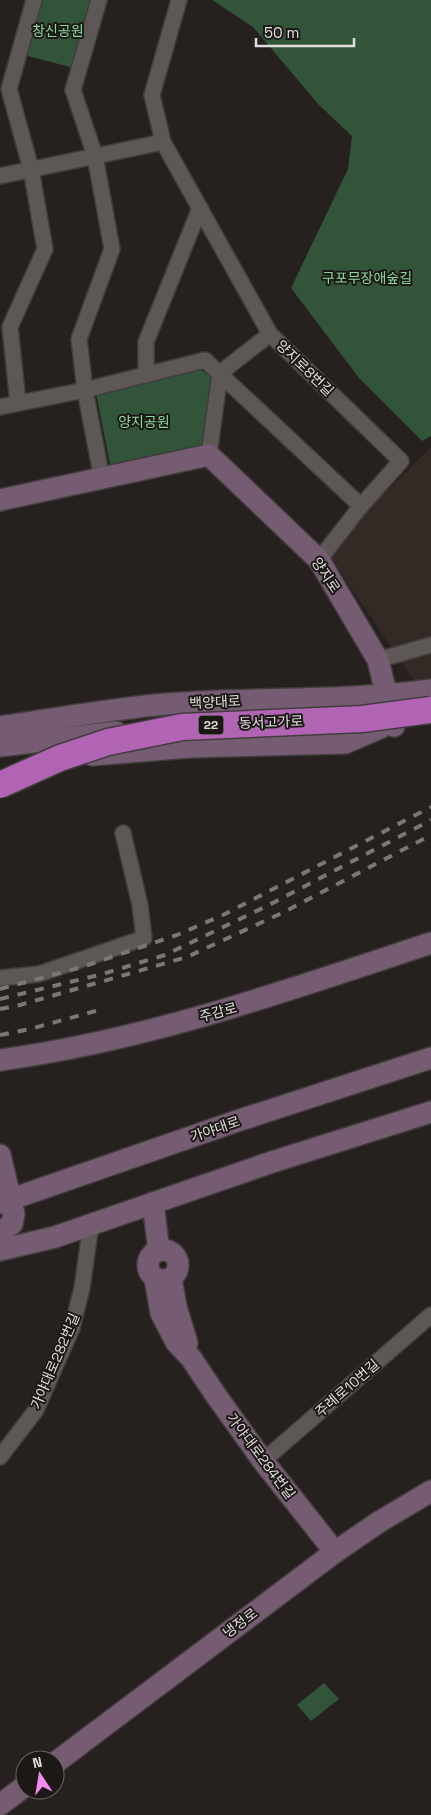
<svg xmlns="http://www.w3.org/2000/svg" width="431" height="1815" font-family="'Space Grotesk','Noto Sans KR',sans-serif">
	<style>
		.built { fill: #342a25 }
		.green { fill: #325439 }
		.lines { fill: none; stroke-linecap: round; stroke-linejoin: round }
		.street-casing { stroke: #413d3c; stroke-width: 18 }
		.secondary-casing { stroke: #413d3c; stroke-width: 24 }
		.street { stroke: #5d5856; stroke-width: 15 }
		.secondary { stroke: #765c72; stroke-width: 21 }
		.rail { stroke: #7c7776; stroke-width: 4; stroke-dasharray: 9 9; stroke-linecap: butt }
		.highway-bridge-casing { stroke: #413d3c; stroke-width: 29; stroke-linecap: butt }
		.highway-bridge { stroke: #b164b4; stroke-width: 26 }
		.labels { text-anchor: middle; stroke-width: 4; stroke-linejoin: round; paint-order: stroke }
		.shield { fill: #1c1816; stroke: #a6a2a1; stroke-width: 1 }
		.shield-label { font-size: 12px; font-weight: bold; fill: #e1dddc }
		.park-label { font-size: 14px; fill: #89d99b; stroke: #1c1816 }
		.street-label { font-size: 14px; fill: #e1dddc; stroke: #1c1816 }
	</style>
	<rect width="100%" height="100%" fill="#26211f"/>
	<!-- built -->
	<path class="built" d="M431,447V677L415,682L330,557L357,521Z"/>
	<!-- green -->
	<g class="green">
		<path d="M40,0H94L74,68L24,55Z"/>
		<path d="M212,0H431V436L422,441L359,378L291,288L348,169L352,136L319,105L253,27Z"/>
		<path d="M199,369L212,377L202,449L111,469L96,393Z"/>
		<path d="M324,1683L339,1699L311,1721L297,1705Z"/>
	</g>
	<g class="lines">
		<!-- street casing -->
		<g class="street-casing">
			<g id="street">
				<path d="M99,0L73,90L95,156L112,249L79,339L85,390L102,479"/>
				<path d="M179,0L152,95L163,142L270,334L401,461L361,506L319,560"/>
				<path d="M0,176L163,142"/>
				<path d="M146,375V342L200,208"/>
				<path d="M18,403L10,327L45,249L31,169L9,89L34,0"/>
				<path d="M0,407L85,390L205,360L361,506"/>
				<path d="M209,455L220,373L270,334"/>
				<path d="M378,660L431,645"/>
				<path d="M0,978L39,974L144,938L140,905L123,833"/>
				<path d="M0,1457L36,1410L72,1328L82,1288L91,1224"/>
				<path d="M263,1461L431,1315"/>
			</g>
		</g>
		<!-- secondary casing -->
		<g class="secondary-casing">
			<g id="secondary">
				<path d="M0,500L209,455L319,560L378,660L394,726"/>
				<path d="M0,727C55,719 110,709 166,704C254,697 343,702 431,690"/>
				<path d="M0,746L116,732"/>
				<path d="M92,755L190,747L345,743L382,727"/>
				<path d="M0,1060C148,1040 289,990 431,943"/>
				<path d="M0,1155L14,1214L12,1224L0,1232"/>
				<path d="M0,1203L234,1122L431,1058"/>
				<path d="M153,1203L159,1251"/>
				<path d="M0,1250L55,1237L272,1162L431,1112"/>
				<circle cx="163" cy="1265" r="15"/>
				<path d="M155,1278L161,1313L176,1342L191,1358L215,1394L263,1461L335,1552"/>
				<path d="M171,1278L176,1307L187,1343"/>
				<path d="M55,1763L335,1552L379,1522L431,1491"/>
				<path d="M0,1805L25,1786"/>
			</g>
		</g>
		<!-- street -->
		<use href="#street" class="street"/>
		<!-- secondary -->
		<use href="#secondary" class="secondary"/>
		<!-- rail -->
		<g class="rail">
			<path d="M0,989L82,967L177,935L223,915L431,807"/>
			<path d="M0,999L99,975L165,955L267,906L431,820"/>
			<path d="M0,1009L20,1005L187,957L284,912L431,835"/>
			<path d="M0,1035L30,1029L103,1009"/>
		</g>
		<!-- highway-bridge casing -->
		<g class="highway-bridge-casing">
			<path id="highway-bridge" d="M0,785L60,758L108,742L182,727L362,719L431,710"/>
		</g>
		<!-- highway-bridge -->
		<use href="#highway-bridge" class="highway-bridge"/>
	</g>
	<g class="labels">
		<!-- shield labels -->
		<rect class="shield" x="198.5" y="715.5" width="25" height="19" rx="4"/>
		<g class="shield-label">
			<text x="211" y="729">22</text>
		</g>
		<!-- park labels -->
		<g class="park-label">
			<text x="58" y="36">창신공원</text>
			<text x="367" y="283">구포무장애숲길</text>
			<text x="144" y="427">양지공원</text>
		</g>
		<!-- street labels -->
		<g class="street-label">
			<text transform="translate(305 368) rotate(44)" y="5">양지로8번길</text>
			<text transform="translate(326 575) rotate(56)" y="5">양지로</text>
			<text transform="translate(215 702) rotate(-3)" y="5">백양대로</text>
			<text transform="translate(271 722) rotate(-2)" y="5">동서고가로</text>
			<text transform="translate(218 1012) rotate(-15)" y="5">주감로</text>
			<text transform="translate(215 1129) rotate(-19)" y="5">가야대로</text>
			<text transform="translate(55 1361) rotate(-67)" y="5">가야대로282번길</text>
			<text transform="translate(347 1388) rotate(-41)" y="5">주례로10번길</text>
			<text transform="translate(261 1456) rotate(53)" y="5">가야대로284번길</text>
			<text transform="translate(240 1623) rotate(-37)" y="5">냉정로</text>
		</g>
	</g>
	<!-- north arrow -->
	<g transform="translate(40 1775) rotate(348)"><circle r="24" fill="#1c1816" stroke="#6b6765"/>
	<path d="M0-4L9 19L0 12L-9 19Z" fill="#f589ef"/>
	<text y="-8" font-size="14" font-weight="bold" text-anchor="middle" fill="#e1dddc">N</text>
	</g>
	<!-- scale -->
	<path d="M256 38v8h98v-8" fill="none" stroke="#e1dddc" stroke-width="2.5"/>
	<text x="264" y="38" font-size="15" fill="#e1dddc" stroke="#1c1816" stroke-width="4" paint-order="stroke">50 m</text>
</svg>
